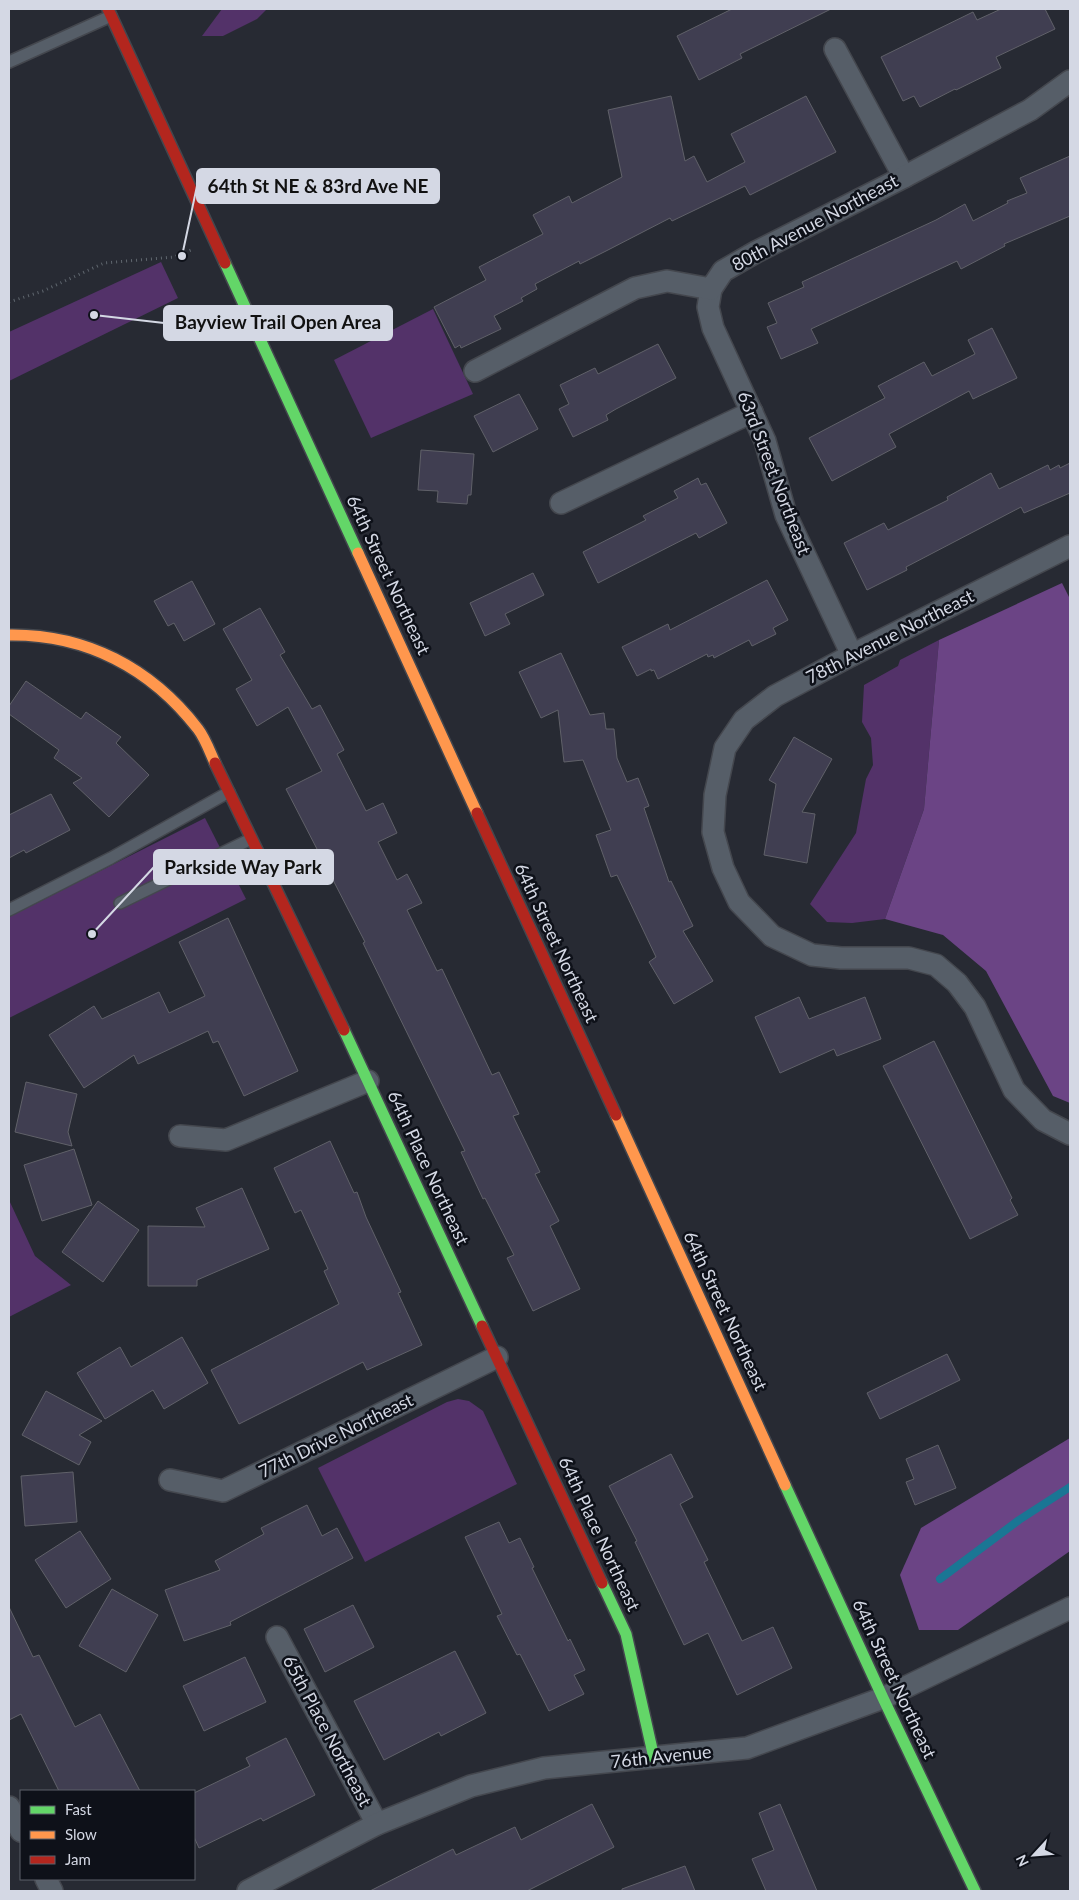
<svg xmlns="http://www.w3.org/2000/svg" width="1079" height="1900" font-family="Lato,sans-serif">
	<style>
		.green { fill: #533269 }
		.forest { fill: #6b4485 }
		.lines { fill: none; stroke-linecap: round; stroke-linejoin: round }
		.stream { stroke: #1a7694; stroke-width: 8 }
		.building { fill: #403e51; stroke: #606169 }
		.lane-casing { stroke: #44474e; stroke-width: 14 }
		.street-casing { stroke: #44474e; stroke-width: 24 }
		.fast-casing { stroke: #44474e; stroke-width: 14 }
		.slow-casing { stroke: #44474e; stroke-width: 14 }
		.jam-casing { stroke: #44474e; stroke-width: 14 }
		.path { stroke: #5f666e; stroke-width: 3; stroke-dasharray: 1 4; stroke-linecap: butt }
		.lane { stroke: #565e68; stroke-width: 11 }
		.street { stroke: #565e68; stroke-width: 21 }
		.fast { stroke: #63d668; stroke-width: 11 }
		.slow { stroke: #ff974d; stroke-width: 11 }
		.jam { stroke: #b3261e; stroke-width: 11 }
		.labels { text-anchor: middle; stroke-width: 5; stroke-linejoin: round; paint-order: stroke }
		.street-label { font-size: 18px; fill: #d4d8e4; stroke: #0e1119 }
		.leader { fill: none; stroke: #d4d8e4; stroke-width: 2 }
		.callout-dot { fill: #d4d8e4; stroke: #0e1119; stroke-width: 2 }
		.callout { fill: #d4d8e4; stroke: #d4d8e4; stroke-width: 2 }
		.callout-label { font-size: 19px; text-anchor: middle; font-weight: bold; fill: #111 }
	</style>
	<rect width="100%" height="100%" fill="#272a33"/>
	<!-- green -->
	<g class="green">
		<path d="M222,9H267L257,19L223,36H202Z"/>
		<path d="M161,262L178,298L9,381V332Z"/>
		<path d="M433,309L473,394L371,438L334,360Z"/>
		<path d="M939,640L924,809L885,919L852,923L827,922L810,904L856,833L866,779L873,765L871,738L862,722L864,685L898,666L900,660Z"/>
		<path d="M205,818L246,899L9,1018V917Z"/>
		<path d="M9,1200L35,1256L71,1285L9,1317Z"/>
		<path d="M458,1399L469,1401L483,1411L517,1484L365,1562L318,1468L447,1402Z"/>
	</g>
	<!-- forest -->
	<g class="forest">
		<path d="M1062,583L1070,599V1103L1053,1096L986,971L943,935L885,919L924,809L939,640Z"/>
		<path d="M1070,1438V1551L958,1630H919L900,1575L921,1528Z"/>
	</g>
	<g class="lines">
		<!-- stream -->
		<path class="stream" d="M940,1579L1019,1520L1070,1487"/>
	</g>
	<!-- building -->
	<g class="building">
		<path d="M732,9H831L740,54L742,58L699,80L677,36Z"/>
		<path d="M1001,9H1045L1055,29L996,57L1001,68L956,90L955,89L920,107L914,96L903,101L881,57L973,12L977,20Z"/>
		<path d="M671,96L685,161L694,156L707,182L745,162L731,134L806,96L836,152L750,195L745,186L672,221L670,218L606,251L580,264L579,261L535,284L537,289L521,298L523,301L494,316L501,329L461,348L460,345L455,348L434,307L486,280L479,267L543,234L533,215L569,196L572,203L622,177L608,110Z"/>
		<path d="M1070,156V216L1004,244L1005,246L961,269L957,261L811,329L818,343L781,359L767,327L777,323L768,303L804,287L802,282L936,220L965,204L973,221L1008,203L1007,201L1027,193L1020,178Z"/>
		<path d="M992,328L1017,378L973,399L969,391L889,434L896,447L832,481L809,438L885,398L878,386L924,362L932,376L975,354L968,340Z"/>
		<path d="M658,344L676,378L616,409L606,415L608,420L573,437L559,409L569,404L560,385L595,368L598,374Z"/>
		<path d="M519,394L538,429L493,452L474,416Z"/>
		<path d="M421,450L474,454L471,495H468L467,504L437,502L438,491L418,490Z"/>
		<path d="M1070,463V493L1024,513L1021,507L906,567L907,570L867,590L844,543L884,523L888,530L948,500L947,497L991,473L999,489L1048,465L1050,470L1059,465L1060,468Z"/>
		<path d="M698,478L701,485L706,483L727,523L699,538L696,533L598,583L583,552L646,520L643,516L678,498L674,491Z"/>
		<path d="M533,573L544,595L505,614L510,624L485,636L470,603Z"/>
		<path d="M767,580L788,620L773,628L776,634L752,646L749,640L714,658L713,655L708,657L707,654L658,679L654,670L651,671V669L637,676L622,647L668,624L670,630Z"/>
		<path d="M192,581L215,624L184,641L174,623L168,626L154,601Z"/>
		<path d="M260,608L285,652L280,655L312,709L320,705L344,750L337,754L366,811L383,803L397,833L378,842L397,880L407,874L422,903L407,910L437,971L442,969L492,1075L499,1072L519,1114L513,1116L540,1172L535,1174L559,1221L550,1226L580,1289L533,1311L507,1258L514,1255L485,1198L483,1199L461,1152L465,1151L363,943L365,942L286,789L322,771L288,707L257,726L236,689L252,680L223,629Z"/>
		<path d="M561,653L590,715L604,713L606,729H614L617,758L627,782L638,778L649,806L644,808L669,882L671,881L693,926L683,931L713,981L674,1004L649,962L656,957L617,875L611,877L596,835L611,830L583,760L564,762L558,710L541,718L519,672Z"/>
		<path d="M26,681L81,719L86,712L121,737L116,743L149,775L109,817L73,783L82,778L54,758L59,750L9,714V706Z"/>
		<path d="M794,737L832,759L802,812L815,814L807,863L764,855L776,784L769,780Z"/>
		<path d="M51,794L70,830L26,853L24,850L9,858V815Z"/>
		<path d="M228,918L298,1071L244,1096L218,1041L213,1043L208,1031L138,1064L134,1055L84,1088L49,1035L94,1006L102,1019L159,992L169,1013L205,996L179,942Z"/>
		<path d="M799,997L809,1019L865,997L881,1039L837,1056L834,1049L780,1073L755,1017Z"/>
		<path d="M934,1041L1012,1198L1010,1200L1018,1215L970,1239L883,1066Z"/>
		<path d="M26,1082L77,1094L68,1132L72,1146L15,1132Z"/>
		<path d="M330,1141L354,1193L357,1192L366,1217L401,1292L398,1293L422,1345L367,1370L363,1362L239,1424L211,1370L339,1304L324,1271L328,1269L301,1210L295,1213L274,1168Z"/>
		<path d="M74,1149L92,1205L42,1221L24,1165Z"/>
		<path d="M242,1188L269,1249L197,1280V1286H148V1226L205,1227L196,1208Z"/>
		<path d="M98,1201L139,1230L103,1282L62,1252Z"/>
		<path d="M182,1337L208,1383L164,1409L153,1390L105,1419L77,1373L120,1347L131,1367Z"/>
		<path d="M947,1354L960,1380L880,1419L867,1393Z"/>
		<path d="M46,1391L102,1421L79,1435L91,1442L79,1465L22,1435Z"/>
		<path d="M938,1445L956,1488L915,1505L906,1482L914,1479L906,1459Z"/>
		<path d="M671,1454L693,1497L680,1504L708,1560L704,1562L742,1641L773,1627L792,1668L737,1695L708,1633L684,1645L635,1542L637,1541L609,1486Z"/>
		<path d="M73,1472L77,1522L25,1526L21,1476Z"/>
		<path d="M307,1505L322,1536L337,1528L353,1558L230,1622L231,1625L184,1641L165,1590L220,1570L215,1561L264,1534L261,1528Z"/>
		<path d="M499,1522L509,1543L520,1538L534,1567L532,1568L568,1641L570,1639L585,1670L574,1675L584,1694L549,1711L520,1654L517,1655L497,1616L502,1614L465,1537Z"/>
		<path d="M80,1531L111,1579L66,1608L35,1560Z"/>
		<path d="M112,1589L158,1615L126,1672L79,1646Z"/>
		<path d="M353,1605L374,1647L325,1672L304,1629Z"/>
		<path d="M9,1607L33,1657L39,1655L75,1727L100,1714L140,1791H59L21,1714L9,1720Z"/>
		<path d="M455,1651L486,1713L441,1736L439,1732L384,1760L354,1701Z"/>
		<path d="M245,1657L266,1702L204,1731L183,1686Z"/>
		<path d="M286,1738L315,1795L263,1821L261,1818L199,1848L194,1837V1793L250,1766L246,1758Z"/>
		<path d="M592,1804L614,1847L527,1891H370L453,1849L456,1855L515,1827L521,1840Z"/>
		<path d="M780,1804L817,1891H766L752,1859L774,1850L759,1813Z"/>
		<path d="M685,1866L695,1891H622V1889Z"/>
	</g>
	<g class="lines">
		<!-- lane casing -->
		<g class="lane-casing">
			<g id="lane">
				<path d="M9,62L111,16"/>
				<path d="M120,903L251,839"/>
				<path d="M9,910L111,858L229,792"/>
			</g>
		</g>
		<!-- street casing -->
		<g class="street-casing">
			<g id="street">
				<path d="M835,49L904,177"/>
				<path d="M711,289L708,307L713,328L765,441L786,515L852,655"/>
				<path d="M475,371L635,288L667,281L711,289L723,271L756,252L904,177L1030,110L1070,81"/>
				<path d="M561,503L752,412"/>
				<path d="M1070,546L852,655L775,696L744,720L725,748L715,795L713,832L723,868L739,902L772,936L812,955L841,958H909L936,965L957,983L975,1007L1014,1090L1043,1120L1070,1134"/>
				<path d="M180,1136L226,1140L368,1081"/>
				<path d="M170,1480L223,1491L497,1357"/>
				<path d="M277,1637L377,1824"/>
				<path d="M9,1807L21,1831"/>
				<path d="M46,1879L52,1891"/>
				<path d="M248,1891L377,1824L471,1786L544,1768L747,1748L883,1698L1070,1608"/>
			</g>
		</g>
		<!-- fast casing -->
		<g class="fast-casing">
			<g id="fast">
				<path d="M225,263L358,553"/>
				<path d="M344,1030L482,1326"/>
				<path d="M785,1485L883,1698L975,1891"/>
				<path d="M602,1583L626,1634L654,1758"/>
			</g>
		</g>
		<!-- slow casing -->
		<g class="slow-casing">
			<g id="slow">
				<path d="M358,553L477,813"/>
				<path d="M9,635C86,634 151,668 198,729C205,738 210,752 215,763"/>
				<path d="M616,1115L785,1485"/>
			</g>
		</g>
		<!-- jam casing -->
		<g class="jam-casing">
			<g id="jam">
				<path d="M108,9L225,263"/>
				<path d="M215,763L344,1030"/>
				<path d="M477,813L616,1115"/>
				<path d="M482,1326L602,1583"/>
			</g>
		</g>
		<!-- path -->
		<path class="path" d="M9,302L43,291L104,263L174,257L191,250"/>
		<!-- lane -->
		<use href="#lane" class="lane"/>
		<!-- street -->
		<use href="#street" class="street"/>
		<!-- fast -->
		<use href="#fast" class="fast"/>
		<!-- slow -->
		<use href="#slow" class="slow"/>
		<!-- jam -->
		<use href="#jam" class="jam"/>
	</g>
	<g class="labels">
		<!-- street labels -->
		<g class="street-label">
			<text transform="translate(815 223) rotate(-28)" y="6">80th Avenue Northeast</text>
			<text transform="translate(774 473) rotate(69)" y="6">63rd Street Northeast</text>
			<text transform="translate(388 575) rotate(65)" y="6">64th Street Northeast</text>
			<text transform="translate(890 637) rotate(-27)" y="6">78th Avenue Northeast</text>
			<text transform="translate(556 943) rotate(65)" y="6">64th Street Northeast</text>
			<text transform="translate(428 1168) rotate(65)" y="6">64th Place Northeast</text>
			<text transform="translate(725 1311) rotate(65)" y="6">64th Street Northeast</text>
			<text transform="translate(336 1436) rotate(-26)" y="6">77th Drive Northeast</text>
			<text transform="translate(599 1534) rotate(65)" y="6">64th Place Northeast</text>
			<text transform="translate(894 1679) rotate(65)" y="6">64th Street Northeast</text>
			<text transform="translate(327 1731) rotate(62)" y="6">65th Place Northeast</text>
			<text transform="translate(661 1757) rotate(-6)" y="6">76th Avenue</text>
		</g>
	</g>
	<!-- callouts -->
	<path class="leader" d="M182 256L197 186M94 315L164 323M92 934L154 867"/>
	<g class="callout-dot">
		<circle cx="182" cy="256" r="5"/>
		<circle cx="94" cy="315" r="5"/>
		<circle cx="92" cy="934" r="5"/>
	</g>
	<g class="callout">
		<rect x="197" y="169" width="242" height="34" rx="5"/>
		<rect x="164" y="306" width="228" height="34" rx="5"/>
		<rect x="154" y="850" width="179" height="34" rx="5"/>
	</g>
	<g class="callout-label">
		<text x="318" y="193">64th St NE &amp; 83rd Ave NE</text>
		<text x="278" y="329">Bayview Trail Open Area</text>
		<text x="243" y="874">Parkside Way Park</text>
	</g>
	<!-- border -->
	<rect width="1079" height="1900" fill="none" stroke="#d4d8e4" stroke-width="20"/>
	<!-- legend -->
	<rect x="20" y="1790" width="175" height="90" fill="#0e1119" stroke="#5d616a"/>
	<rect x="30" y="1806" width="25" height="8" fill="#63d668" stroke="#5d616a"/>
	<text x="65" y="1815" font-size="15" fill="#d4d8e4">Fast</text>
	<rect x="30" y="1831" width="25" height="8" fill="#ff974d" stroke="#5d616a"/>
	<text x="65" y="1840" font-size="15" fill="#d4d8e4">Slow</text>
	<rect x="30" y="1856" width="25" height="8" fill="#b3261e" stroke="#5d616a"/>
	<text x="65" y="1865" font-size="15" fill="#d4d8e4">Jam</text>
	<!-- north arrow -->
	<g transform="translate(1034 1855) rotate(244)" stroke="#0e1119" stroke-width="4" paint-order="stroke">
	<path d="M0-4L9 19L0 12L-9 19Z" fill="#d4d8e4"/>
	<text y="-8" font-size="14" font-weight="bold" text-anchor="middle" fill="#d4d8e4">N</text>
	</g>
</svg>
